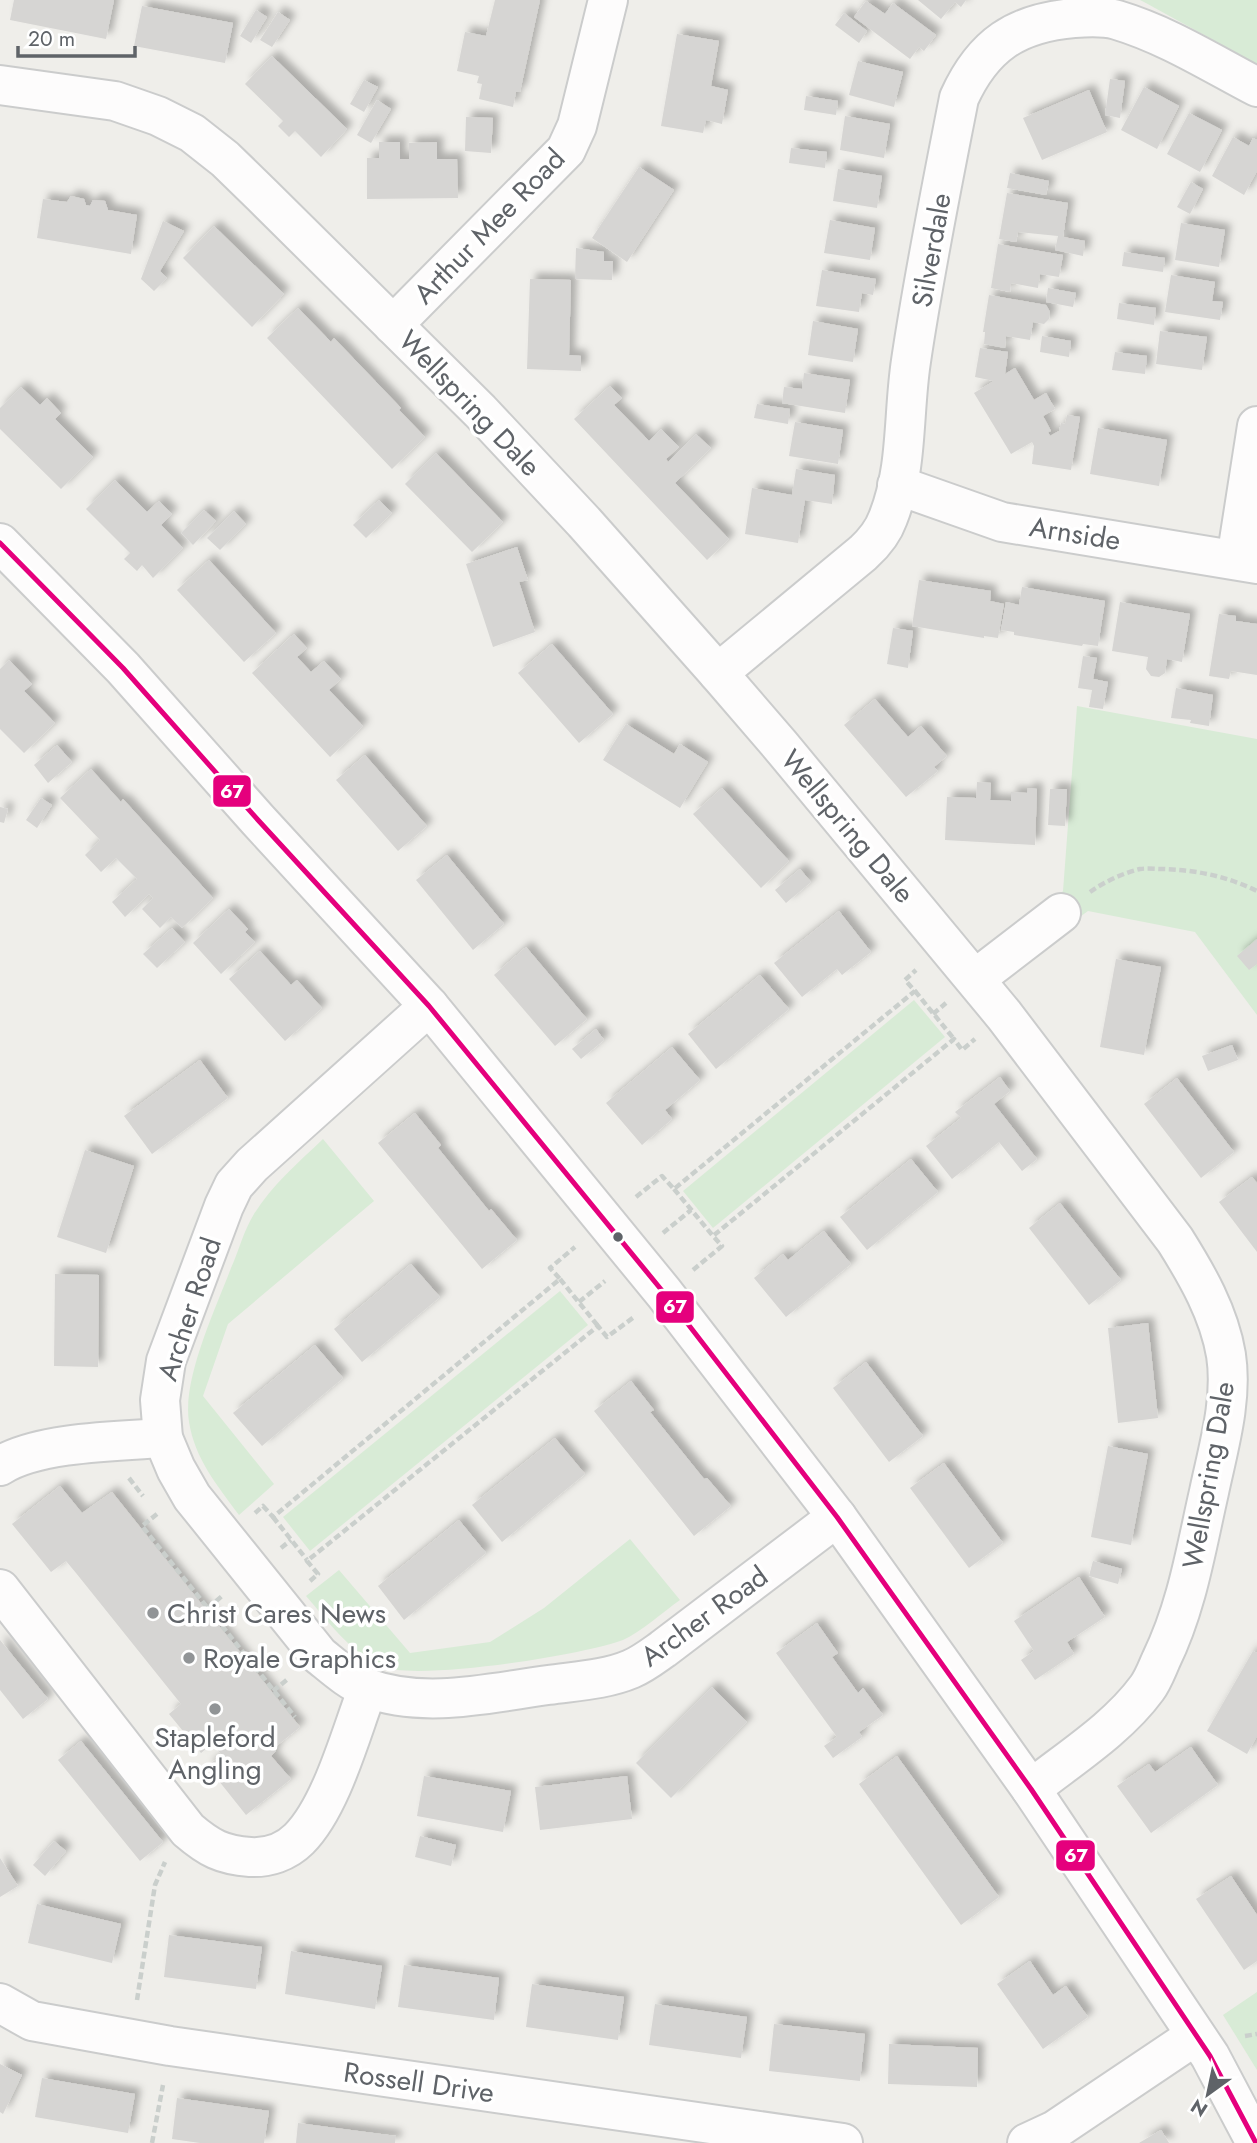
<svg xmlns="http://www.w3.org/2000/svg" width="1257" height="2143" font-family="Jost,sans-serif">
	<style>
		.green { fill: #d8ebd6 }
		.building { fill: #d6d5d3; filter: url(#shadow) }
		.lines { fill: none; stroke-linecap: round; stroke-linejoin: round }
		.minor-casing { stroke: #cbcccc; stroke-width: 42 }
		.path { stroke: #cacfcc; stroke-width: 4.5; stroke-dasharray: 7 3.5; stroke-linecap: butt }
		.minor { stroke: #fdfcfc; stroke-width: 38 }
		.bus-1-casing { stroke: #fff; stroke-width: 10 }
		.bus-1 { stroke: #e5007d; stroke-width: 5 }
		.bus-dot { fill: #5f6368; stroke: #fff; stroke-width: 2.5 }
		.poi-dot { fill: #919496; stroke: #fff; stroke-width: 2.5 }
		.labels { text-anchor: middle; stroke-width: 7; stroke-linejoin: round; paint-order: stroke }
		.street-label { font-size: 28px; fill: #5f6368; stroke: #fff }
		.poi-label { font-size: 28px; fill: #5f6368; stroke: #fff; text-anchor: start }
		.line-badge { stroke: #fff; stroke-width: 2.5 }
		.badge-label { font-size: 19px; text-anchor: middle; font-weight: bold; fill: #fff }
	</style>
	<defs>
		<filter id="shadow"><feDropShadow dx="6" dy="-6" stdDeviation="3.5" flood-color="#0004"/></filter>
	</defs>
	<rect width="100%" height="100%" fill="#efeeea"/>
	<!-- green -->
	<g class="green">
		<path d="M1140,0H1257V64L1144,2Z"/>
		<path d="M1077,706L1257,739V1015L1195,932L1088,911L1070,924L1053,903L1063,891Z"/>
		<path d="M914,1000L945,1037L713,1228L683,1191Z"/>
		<path d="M323,1139L374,1201L228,1324L203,1396L274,1484L239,1515C217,1485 195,1459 189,1422C182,1379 216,1308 231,1268C239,1250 244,1230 254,1214C272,1185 299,1162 323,1139Z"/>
		<path d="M560,1291L588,1325L310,1551L283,1517Z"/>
		<path d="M630,1539L680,1600C663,1612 641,1632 623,1640C584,1655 414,1682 380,1666C349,1651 328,1621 306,1596L339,1570L410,1653L490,1642L544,1608Z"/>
		<path d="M1257,1992V2070L1223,2015Z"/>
	</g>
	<!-- building -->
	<g class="building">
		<path d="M14,0H114L106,39L10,20Z"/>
		<path d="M495,0H540L520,92H516L513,107L479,99L482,84L477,83L479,76L457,71L465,32L486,36Z"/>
		<path d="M918,0H966L961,7L955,2L941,19Z"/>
		<path d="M866,1L885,14L893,3L936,35L924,51L919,47L910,59L854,17Z"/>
		<path d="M142,6L233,23L225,63L134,46Z"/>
		<path d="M256,10L267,17L251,43L240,36Z"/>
		<path d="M278,12L290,20L272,47L260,40Z"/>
		<path d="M844,13L867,31L859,43L835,25Z"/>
		<path d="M677,34L719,41L711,86L728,90L722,124L706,120L703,133L661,126Z"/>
		<path d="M272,56L347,129L321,157L295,131L289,137L278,126L283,121L245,84Z"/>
		<path d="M858,61L903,72L894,107L849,95Z"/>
		<path d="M1110,79L1125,81L1120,118L1105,115Z"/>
		<path d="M364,80L378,87L364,112L350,104Z"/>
		<path d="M1144,87L1179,106L1157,149L1121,130Z"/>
		<path d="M1089,90L1107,132L1042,160L1023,118Z"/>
		<path d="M806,96L838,101L836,115L804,110Z"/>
		<path d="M377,100L391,109L371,143L357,135Z"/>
		<path d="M1189,113L1222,130L1200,172L1167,154Z"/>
		<path d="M845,116L890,124L884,158L840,150Z"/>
		<path d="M466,117L493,118L491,153L465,151Z"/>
		<path d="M1233,137L1249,146L1253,138L1257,140V171L1244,195L1212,176Z"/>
		<path d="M379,142H400V159H409V143L437,142V159H457L458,198L367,199V158H379Z"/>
		<path d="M791,148L827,152L825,168L789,163Z"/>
		<path d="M639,167L674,190L627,262L592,238Z"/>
		<path d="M838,169L882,176L877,208L833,201Z"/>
		<path d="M1010,173L1049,181L1046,195L1007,188Z"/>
		<path d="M1191,182L1203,189L1190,214L1177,207Z"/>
		<path d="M1007,193L1068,203L1063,237L1085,241L1083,256L1055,250L1058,236L1018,232L1016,242L999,239Z"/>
		<path d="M71,196L84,199L86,205L90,206L93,200L105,201L108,210L137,215L131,254L37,238L43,199L67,202Z"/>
		<path d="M830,220L875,228L870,260L824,253Z"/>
		<path d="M163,221L184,231L160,271L167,278L154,291L141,279Z"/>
		<path d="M1181,223L1225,230L1219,267L1175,260Z"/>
		<path d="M214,226L284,294L252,327L183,258Z"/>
		<path d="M998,244L1063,255L1059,277L1040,274L1038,288L1011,283L1010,292L991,288Z"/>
		<path d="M576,248L604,252V261H613L612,280L575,279Z"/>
		<path d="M1124,252L1165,258L1163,272L1122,266Z"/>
		<path d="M822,270L876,279L873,295L862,293L859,312L816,306Z"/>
		<path d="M1171,275L1215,282L1212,301L1223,302L1220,320L1165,312Z"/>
		<path d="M530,279L571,280L569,355L581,356V371L527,369Z"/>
		<path d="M1048,288L1076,293L1073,307L1046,302Z"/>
		<path d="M989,295L1046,305L1050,312L1049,319L1044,324L1033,322L1030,340L1006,336L1005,348L984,344L985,332H983Z"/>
		<path d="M1119,303L1156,308L1154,325L1117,319Z"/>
		<path d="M298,308L331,342L334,338L401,408L399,410L425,437L392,469L267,338Z"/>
		<path d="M813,321L858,329L853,362L808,355Z"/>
		<path d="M1160,331L1207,337L1202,370L1156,364Z"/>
		<path d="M1042,336L1071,341L1069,357L1040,352Z"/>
		<path d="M980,348L1008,352L1005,374L1015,368L1034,400L1046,393L1055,409L1043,416L1051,431L1048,432L1050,436L1059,431L1061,423L1065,424L1067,415L1080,417L1071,470L1032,464L1034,446L1032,442L1011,454L974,393L994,381L975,377Z"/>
		<path d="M1115,352L1147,356L1145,374L1112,370Z"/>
		<path d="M804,373L850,380L845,413L782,403L784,387L802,389Z"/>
		<path d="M610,386L622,398L614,405L649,441L661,429L679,447L666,459L668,462L696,434L711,448L675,483L729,539L707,560L574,419Z"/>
		<path d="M21,387L40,405L47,398L61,413L55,419L93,457L61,489L0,429V408Z"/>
		<path d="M757,404L790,409L788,424L754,418Z"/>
		<path d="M795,422L843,430L838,464L789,456Z"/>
		<path d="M1098,428L1167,440L1159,486L1090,474Z"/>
		<path d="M436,453L503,522L472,552L405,484Z"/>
		<path d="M796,469L835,475L832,504L805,500L798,543L745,534L752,488L792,495Z"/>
		<path d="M115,480L147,512L159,501L172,514L161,525L183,548L153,578L142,565L137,571L124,559L130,553L86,509Z"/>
		<path d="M379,500L392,513L366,538L353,525Z"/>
		<path d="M204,510L216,521L193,545L181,533Z"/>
		<path d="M234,511L246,524L220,550L207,538Z"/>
		<path d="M517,547L528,580L519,582L535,632L493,647L466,564Z"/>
		<path d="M209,560L276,633L244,662L177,590Z"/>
		<path d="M919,580L991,591L990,601L1004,604L998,638L984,636V638L912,626Z"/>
		<path d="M1022,587L1105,601L1098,646L1083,644L1082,646L1014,635V632L1001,630L1006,602L1019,605Z"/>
		<path d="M1120,602L1190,614L1182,662L1167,659L1165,673L1159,677L1151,676L1146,669L1148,657L1112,651Z"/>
		<path d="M1219,614L1236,616V621L1257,624V675L1231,671L1229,679L1209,676Z"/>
		<path d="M893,628L913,631L908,668L887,664Z"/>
		<path d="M294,634L307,648L297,657L311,672L324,661L341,679L329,690L363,726L330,757L252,673Z"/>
		<path d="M552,644L613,714L579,743L518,673Z"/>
		<path d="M1083,656L1097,658L1093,679L1108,682L1103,709L1089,707L1092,690L1078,688Z"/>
		<path d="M9,660L32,684L24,691L55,723L24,753L0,729V669Z"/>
		<path d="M1176,688L1213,695L1209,726L1190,723L1191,720L1171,718Z"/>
		<path d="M875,699L908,737L921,726L947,756L934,767L938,771L906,797L844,725Z"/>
		<path d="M626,724L674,754L680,744L708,762L680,808L603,760Z"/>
		<path d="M57,745L72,762L48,783L34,765Z"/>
		<path d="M365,755L427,826L398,851L336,780Z"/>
		<path d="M91,769L121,802L123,799L213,898L182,928L171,917L160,928L142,909L153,898L149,894L125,917L112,902L137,879L116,858L101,872L85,855L100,840L60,798Z"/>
		<path d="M977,782L991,783L990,800L1011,801V792L1027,793L1028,788L1037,789L1035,845L945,840L947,797L976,798Z"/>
		<path d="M722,788L789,861L761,888L693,814Z"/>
		<path d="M1050,789H1067L1065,826L1048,825Z"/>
		<path d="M41,798L52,805L37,828L26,820Z"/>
		<path d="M0,807L8,809L4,823L0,822Z"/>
		<path d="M447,855L504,924L473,950L416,880Z"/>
		<path d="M800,869L811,882L786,903L775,890Z"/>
		<path d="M229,909L248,929L245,932L255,942L221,974L193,943Z"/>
		<path d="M839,911L871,952L842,975L837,969L802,997L774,963Z"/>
		<path d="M172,928L185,942L157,968L143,954Z"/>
		<path d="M1257,939V964L1249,970L1237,956Z"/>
		<path d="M526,947L587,1019L555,1046L494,975Z"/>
		<path d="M260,951L291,985L297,980L322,1008L285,1041L229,979Z"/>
		<path d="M1116,959L1161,967L1144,1055L1100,1047Z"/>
		<path d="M760,975L789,1009L716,1069L688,1034Z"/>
		<path d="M596,1029L604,1040L581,1059L572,1049Z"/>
		<path d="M1232,1045L1238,1060L1208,1071L1202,1056Z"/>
		<path d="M672,1047L700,1080L665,1110L672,1119L642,1145L606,1103Z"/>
		<path d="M200,1060L228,1098L152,1154L124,1116Z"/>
		<path d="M1000,1077L1010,1091L994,1104L1037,1159L1022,1171L999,1142L952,1179L926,1146L961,1118L955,1112Z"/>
		<path d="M1177,1078L1234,1152L1201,1178L1144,1104Z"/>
		<path d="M415,1113L441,1145L438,1148L489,1211L491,1209L517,1240L482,1269L378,1143Z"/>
		<path d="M85,1150L134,1166L106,1253L57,1237Z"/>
		<path d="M911,1159L938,1192L867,1250L840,1217Z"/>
		<path d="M1252,1177L1257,1183V1252L1219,1202Z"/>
		<path d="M1060,1203L1121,1280L1089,1305L1029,1228Z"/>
		<path d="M824,1231L851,1264L786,1317L754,1278L783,1254L788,1260Z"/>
		<path d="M411,1264L440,1297L362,1362L334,1329Z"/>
		<path d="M55,1274L99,1275L98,1367L54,1366Z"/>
		<path d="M1148,1323L1158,1418L1118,1423L1108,1328Z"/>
		<path d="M315,1345L343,1378L262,1446L233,1413Z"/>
		<path d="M866,1362L923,1436L889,1462L833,1388Z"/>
		<path d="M631,1381L654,1410L650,1412L704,1479L707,1478L731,1506L694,1536L594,1411Z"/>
		<path d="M555,1438L585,1474L502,1542L472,1505Z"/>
		<path d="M1108,1446L1148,1454L1131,1545L1091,1537Z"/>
		<path d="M944,1463L1003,1543L969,1568L910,1488Z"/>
		<path d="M60,1486L82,1513L112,1492L300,1727L274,1748L276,1751L271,1756L291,1779L246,1815L207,1766L222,1755L212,1744L201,1753L169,1714L181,1704L76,1573L66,1561L51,1572L12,1524Z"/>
		<path d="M459,1520L486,1553L404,1620L378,1586Z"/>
		<path d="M1093,1561L1122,1569L1118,1584L1089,1576Z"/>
		<path d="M1079,1577L1105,1617L1067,1642L1074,1654L1035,1680L1021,1660L1034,1651L1014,1621Z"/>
		<path d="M817,1623L838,1653L832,1657L858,1693L863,1688L883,1715L859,1732L862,1737L833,1758L824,1746L837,1737L776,1653Z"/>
		<path d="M0,1640L48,1699L23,1719L0,1690Z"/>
		<path d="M1253,1651L1257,1653V1736L1247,1754L1207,1731Z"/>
		<path d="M712,1687L747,1722L671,1798L636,1763Z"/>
		<path d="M81,1741L163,1842L140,1861L58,1760Z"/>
		<path d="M1191,1747L1218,1785L1151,1833L1117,1786L1149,1764L1155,1772Z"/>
		<path d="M897,1756L999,1897L961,1925L859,1784Z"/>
		<path d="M424,1776L511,1791L503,1832L417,1816Z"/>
		<path d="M627,1776L632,1819L540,1830L535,1787Z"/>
		<path d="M420,1836L456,1845L451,1866L415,1857Z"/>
		<path d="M54,1841L66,1851L45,1876L33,1865Z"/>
		<path d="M0,1858L18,1886L0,1897Z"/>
		<path d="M1231,1876L1257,1915V1961L1244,1970L1196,1899Z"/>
		<path d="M37,1904L121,1924L112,1963L28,1943Z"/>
		<path d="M169,1935L262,1947L256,1989L164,1977Z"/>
		<path d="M291,1951L382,1966L375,2009L285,1994Z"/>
		<path d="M1030,1961L1053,1995L1066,1986L1088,2017L1043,2049L997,1984Z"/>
		<path d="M404,1965L499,1978L494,2020L398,2007Z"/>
		<path d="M532,1984L624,1997L618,2040L526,2027Z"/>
		<path d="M655,2004L747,2017L741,2058L649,2045Z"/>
		<path d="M774,2024L865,2034L860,2081L769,2071Z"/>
		<path d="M889,2044L978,2048L977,2087L888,2084Z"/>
		<path d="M0,2064L22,2075L3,2114L0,2112Z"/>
		<path d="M42,2078L135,2094L128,2133L35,2117Z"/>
		<path d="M177,2098L269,2111L264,2143H200L172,2139Z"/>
		<path d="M298,2123L396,2136L395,2143H296Z"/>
		<path d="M1161,2130L1169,2143H1139Z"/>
	</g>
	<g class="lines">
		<!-- minor casing -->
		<g class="minor-casing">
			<g id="minor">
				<path d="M0,85L115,101L158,116L192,133L225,159L263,196L480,411L584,522L718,673L780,745L1004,1015L1175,1240C1197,1275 1219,1313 1226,1355C1233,1400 1218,1449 1209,1492C1196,1549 1187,1607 1161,1660C1157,1669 1153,1680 1147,1688C1117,1729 1070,1758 1031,1789"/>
				<path d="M393,325L566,150L577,126L608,0"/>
				<path d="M897,485L1002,522L1257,564"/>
				<path d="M0,543L123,668L258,820L429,1006L664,1293L837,1517L1031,1789L1210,2056L1256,2143"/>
				<path d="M1236,560L1257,426"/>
				<path d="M718,673L863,553C874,543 883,532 888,518C908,468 903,413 911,361C924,273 942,185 959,98C983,45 1016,23 1074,18C1088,17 1104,16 1117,20C1167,35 1211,63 1257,87"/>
				<path d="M975,979L1061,913"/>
				<path d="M429,1006L252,1165L234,1185L224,1206L166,1361L160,1400L163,1438L176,1469L192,1497L319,1655C334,1667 349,1681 367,1688C425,1709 489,1693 548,1685C576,1681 605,1680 631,1669C643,1664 653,1656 663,1649L837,1517"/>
				<path d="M0,1466C37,1442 118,1441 163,1438"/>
				<path d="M0,1589L188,1830C209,1848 222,1855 250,1857C268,1858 286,1852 299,1839C332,1806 351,1732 368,1688"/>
				<path d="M0,2003L32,2021L170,2046L843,2143"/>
				<path d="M1027,2143L1055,2130L1195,2036"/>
			</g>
		</g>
		<!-- path -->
		<g class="path">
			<path d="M1090,892C1104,882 1123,873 1140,869C1147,868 1155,869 1162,869C1196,870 1226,876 1257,891"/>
			<path d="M915,991L954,1039"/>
			<path d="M933,1014L946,1003"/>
			<path d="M674,1189L713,1236"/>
			<path d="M636,1197L662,1176L674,1189L915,991L905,980L916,970"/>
			<path d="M663,1233L691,1210"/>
			<path d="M693,1270L722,1246L713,1236L954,1039L962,1050L975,1039"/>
			<path d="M560,1279L598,1326"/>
			<path d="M579,1302L605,1281"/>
			<path d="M129,1478L143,1496"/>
			<path d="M255,1513L263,1506L273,1517L560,1279L550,1268L575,1247"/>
			<path d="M157,1514L142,1526L295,1717"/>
			<path d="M273,1517L307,1560"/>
			<path d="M281,1548L291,1540"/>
			<path d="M310,1581L318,1574L307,1561L598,1326L607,1337L634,1317"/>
			<path d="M208,1608L222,1596"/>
			<path d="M273,1691L289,1678"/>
			<path d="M137,2000L155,1885L165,1862"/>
			<path d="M1245,2036L1257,2034"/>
			<path d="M152,2143L163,2085"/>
		</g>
		<!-- minor -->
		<use href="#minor" class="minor"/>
		<!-- bus-1 casing -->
		<g class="bus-1-casing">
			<path id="bus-1" d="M0,543L123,668L258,820L429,1006L664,1293L837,1517L1031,1789L1210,2056L1256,2143"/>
		</g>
		<!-- bus-1 -->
		<use href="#bus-1" class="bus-1"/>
	</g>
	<!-- markers -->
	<circle class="bus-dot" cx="618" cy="1237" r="6"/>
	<g class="poi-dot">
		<circle cx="153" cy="1613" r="7"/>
		<circle cx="189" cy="1658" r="7"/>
		<circle cx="215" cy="1709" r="7"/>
	</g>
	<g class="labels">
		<!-- street labels -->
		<g class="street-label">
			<text transform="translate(489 226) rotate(-46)" y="10">Arthur Mee Road</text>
			<text transform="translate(931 250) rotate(-80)" y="10">Silverdale</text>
			<text transform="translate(470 403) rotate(46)" y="10">Wellspring Dale</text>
			<text transform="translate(1075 533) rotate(9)" y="10">Arnside</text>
			<text transform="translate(848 826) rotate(50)" y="10">Wellspring Dale</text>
			<text transform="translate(189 1309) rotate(-72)" y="10">Archer Road</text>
			<text transform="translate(1208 1475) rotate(-80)" y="10">Wellspring Dale</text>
			<text transform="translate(704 1616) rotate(-36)" y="10">Archer Road</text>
			<text transform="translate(419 2082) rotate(8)" y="10">Rossell Drive</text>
		</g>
		<!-- poi labels -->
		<g class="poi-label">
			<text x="167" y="1623">Christ Cares News</text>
			<text x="203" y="1668">Royale Graphics</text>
			<text x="215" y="1747" text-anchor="middle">Stapleford<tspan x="215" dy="32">Angling</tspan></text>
		</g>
	</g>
	<g class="line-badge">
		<rect x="212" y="774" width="40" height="34" rx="7" fill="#e5007d"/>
		<rect x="655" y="1290" width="40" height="34" rx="7" fill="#e5007d"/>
		<rect x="1055" y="1839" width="41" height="33" rx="7" fill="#e5007d"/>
	</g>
	<g class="badge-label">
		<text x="232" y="798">67</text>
		<text x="675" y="1313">67</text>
		<text x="1076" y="1862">67</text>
	</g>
	<!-- north arrow -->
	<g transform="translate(1208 2094) rotate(213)" stroke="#ffffff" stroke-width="5" paint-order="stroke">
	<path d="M0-5L12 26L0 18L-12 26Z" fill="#5f6368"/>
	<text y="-10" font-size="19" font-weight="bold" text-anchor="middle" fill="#5f6368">N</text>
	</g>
	<!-- scale -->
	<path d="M18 46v10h117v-10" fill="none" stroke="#5f6368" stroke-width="3.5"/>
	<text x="28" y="46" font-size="21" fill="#5f6368" stroke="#ffffff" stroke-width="5" paint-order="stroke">20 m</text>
</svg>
